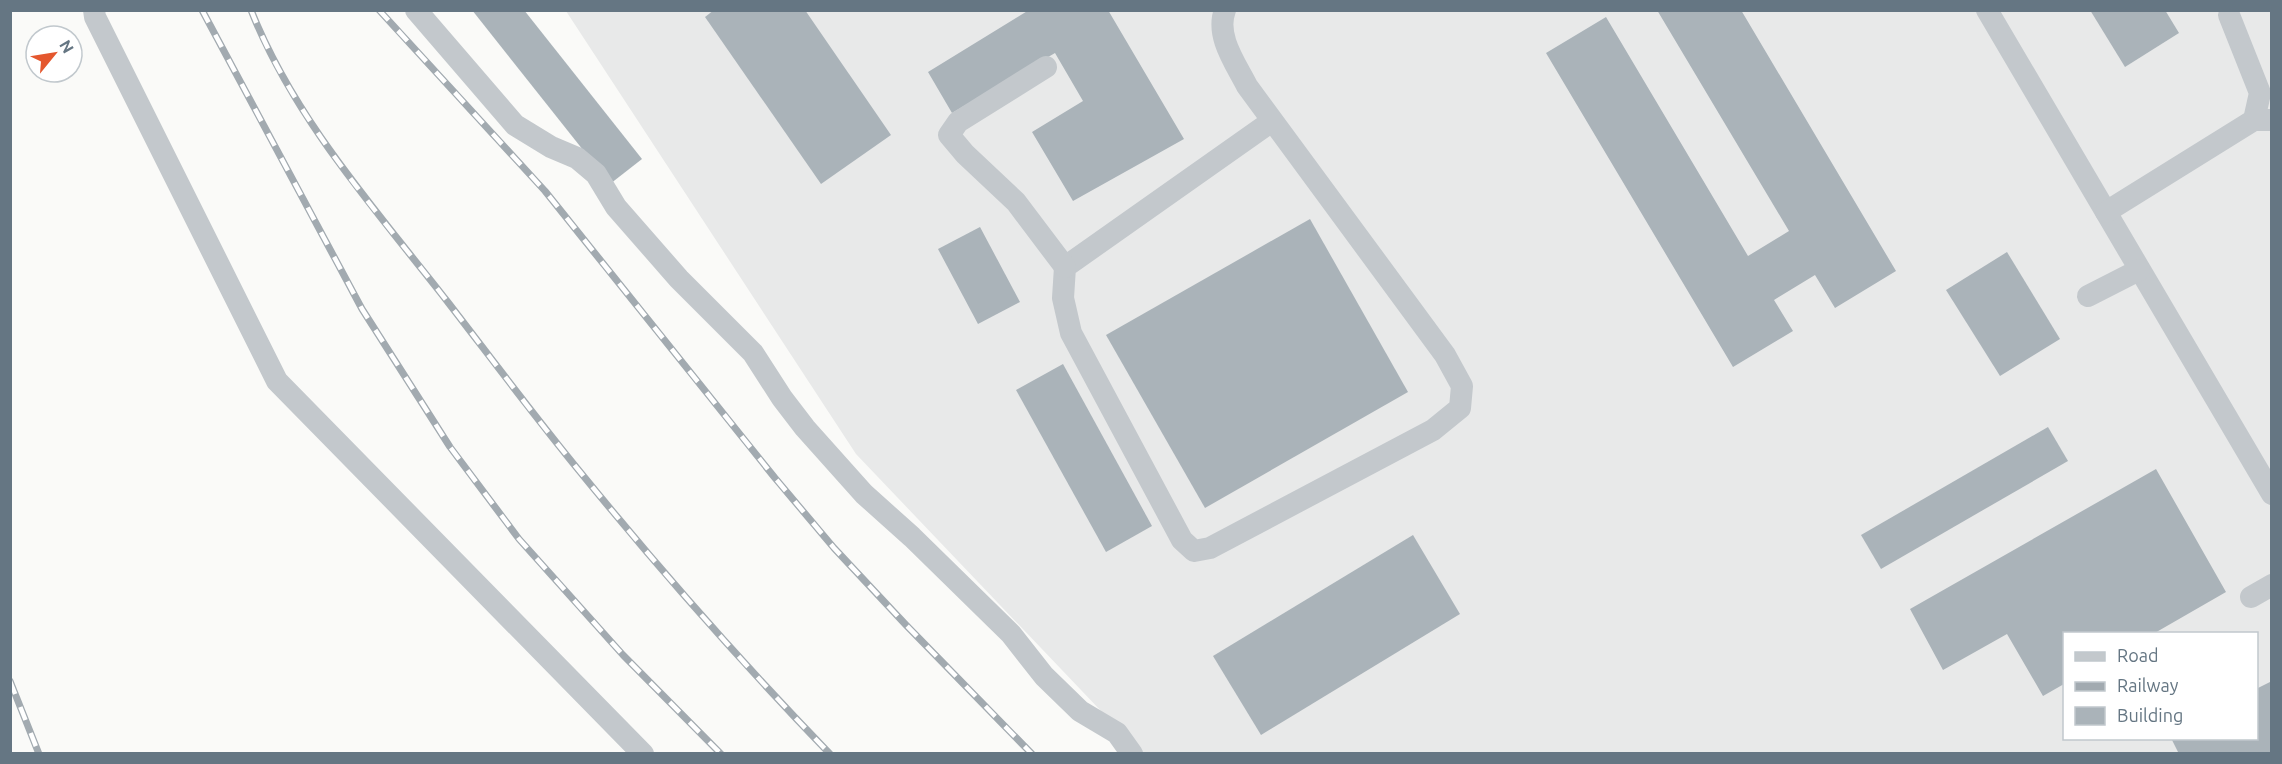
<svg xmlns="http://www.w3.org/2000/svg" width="2282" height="764" font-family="Ubuntu,sans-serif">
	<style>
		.built { fill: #e8e9e9; fill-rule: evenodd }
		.building { fill: #aab3b9 }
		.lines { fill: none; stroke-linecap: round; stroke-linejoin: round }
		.minor { stroke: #c3c8cc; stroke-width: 22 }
		.rail-casing { stroke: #a2aab0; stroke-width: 7 }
		.rail { stroke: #fff; stroke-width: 4.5; stroke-dasharray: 14; stroke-linecap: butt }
	</style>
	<rect width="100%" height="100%" fill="#fafaf8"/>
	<!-- built -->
	<path class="built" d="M566,11H2271V753H1141L856,454ZM2064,634H2256V738H2064Z"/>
	<!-- building -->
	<g class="building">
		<path d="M472,10H524L642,159L610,184Z"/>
		<path d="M714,10H805L891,135L821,184L705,17Z"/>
		<path d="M1029,10H1108L1184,139L1073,201L1032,132L1083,101L1055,53L952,113L928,72Z"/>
		<path d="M1657,10H1741L1896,271L1835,308L1815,275L1774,300L1793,331L1733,367L1546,53L1606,17L1748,256L1789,231Z"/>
		<path d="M2090,10H2165L2179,33L2125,67Z"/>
		<path d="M1310,219L1408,392L1205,508L1106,335Z"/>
		<path d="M980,227L1020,302L978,324L938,249Z"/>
		<path d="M2007,252L2060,339L2000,376L1946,290Z"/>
		<path d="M1063,364L1152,526L1106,552L1016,390Z"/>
		<path d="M2048,427L2068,461L1881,569L1861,535Z"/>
		<path d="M2156,469L2226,592L2153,634H2064V684L2043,696L2007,634L1943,670L1910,609Z"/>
		<path d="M1413,535L1460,614L1261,735L1213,656Z"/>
		<path d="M2272,681V754H2179L2171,738H2256V689Z"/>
	</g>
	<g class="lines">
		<!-- minor -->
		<g class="minor">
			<path d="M94,10L95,17L277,381L643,754"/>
			<path d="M416,10L515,125L551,147L577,158L596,174L616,207L679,279L753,353L782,398L805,428L864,494L912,537L1011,634L1044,676L1080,711L1117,733L1132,754"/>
			<path d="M1225,10C1215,36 1236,64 1247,86L1445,355L1462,386L1460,408L1433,430L1210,548L1194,551L1182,540L1071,333L1063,298L1065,267L1272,121"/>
			<path d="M1987,10L2272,494"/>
			<path d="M2229,15L2260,93L2254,120"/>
			<path d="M1046,67L958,122L949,135L965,154L1016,202L1065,267"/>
			<path d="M2106,212L2254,120H2272"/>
			<path d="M2088,296L2139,270"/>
			<path d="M2251,597L2272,585"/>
		</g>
		<!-- rail casing -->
		<g class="rail-casing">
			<g id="rail">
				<path d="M202,10L362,309L450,447L519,539L623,655L721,754"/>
				<path d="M251,10C294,119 376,210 447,301C491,358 535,417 581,473C660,570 743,664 830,754"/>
				<path d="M379,10L545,191L775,478L834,548L906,625L1032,754"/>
				<path d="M10,681L39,754"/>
			</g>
		</g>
		<!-- rail -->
		<use href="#rail" class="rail"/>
	</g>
	<!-- border -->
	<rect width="2282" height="764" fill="none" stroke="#657683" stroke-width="24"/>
	<!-- legend -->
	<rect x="2063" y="632" width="195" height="108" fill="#ffffff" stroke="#c1c8cd" stroke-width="1.5"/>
	<rect x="2075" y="652" width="30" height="9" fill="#c3c8cc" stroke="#c1c8cd" stroke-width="1.5"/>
	<text x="2117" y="662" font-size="18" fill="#657683">Road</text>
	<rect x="2075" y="682" width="30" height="9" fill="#a2aab0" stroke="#c1c8cd" stroke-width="1.5"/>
	<text x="2117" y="692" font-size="18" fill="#657683">Railway</text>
	<rect x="2075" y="707" width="30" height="18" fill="#aab3b9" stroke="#c1c8cd" stroke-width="1.5"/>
	<text x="2117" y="722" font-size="18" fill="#657683">Building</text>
	<!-- north arrow -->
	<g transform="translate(54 54) rotate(60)"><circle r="28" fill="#ffffff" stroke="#c1c8cd" stroke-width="1.5"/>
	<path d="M0-4.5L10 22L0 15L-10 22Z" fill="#e4572e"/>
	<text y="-9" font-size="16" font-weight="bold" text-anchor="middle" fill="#657683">N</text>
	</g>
</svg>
